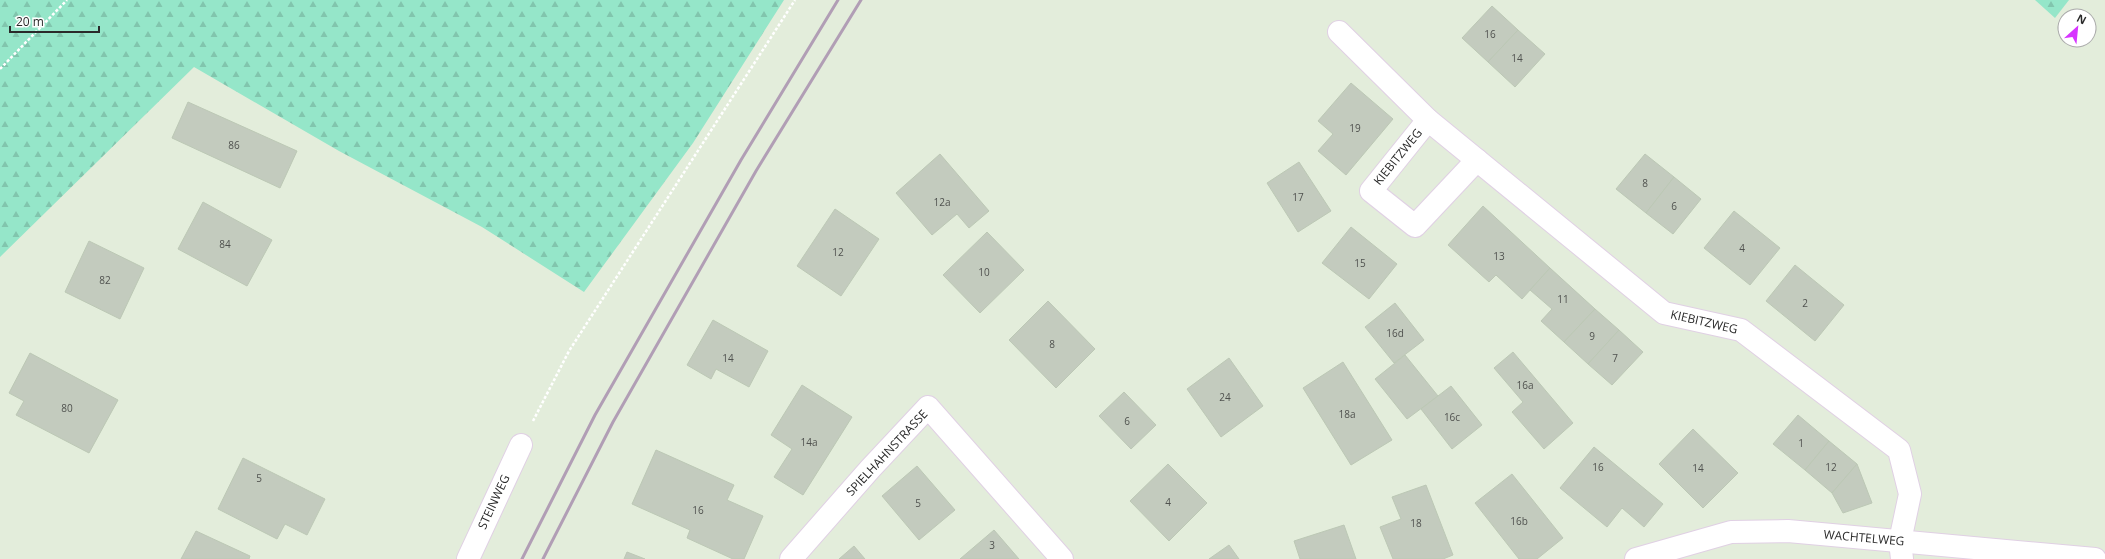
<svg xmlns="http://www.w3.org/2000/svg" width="2105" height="559" font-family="'Open Sans',sans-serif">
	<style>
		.forest { fill: url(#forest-firs) }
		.building { fill: #c3cbbe; stroke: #bcc8b5 }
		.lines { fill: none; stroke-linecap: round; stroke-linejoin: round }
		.minor-casing { stroke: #e0d0e4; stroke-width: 24 }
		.path { stroke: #fff; stroke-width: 2.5; stroke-dasharray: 3 2; stroke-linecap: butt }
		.minor { stroke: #fff; stroke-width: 22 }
		.rail { stroke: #b19eb5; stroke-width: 3 }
		.labels { text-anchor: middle; stroke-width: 3; stroke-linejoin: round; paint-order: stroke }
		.number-label { font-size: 10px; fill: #50524f }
		.street-label { font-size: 12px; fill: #2a2a2a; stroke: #fff }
	</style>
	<defs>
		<pattern id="forest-firs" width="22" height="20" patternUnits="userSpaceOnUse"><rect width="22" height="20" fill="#95e6c9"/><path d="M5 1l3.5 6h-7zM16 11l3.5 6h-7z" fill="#81c5ad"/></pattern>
	</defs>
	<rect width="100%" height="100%" fill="#e3eddb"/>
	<!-- forest -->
	<g class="forest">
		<path d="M0,0H784L693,143L584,292L482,227L339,151L194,67L0,257Z"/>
		<path d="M2035,0H2069L2055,18Z"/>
	</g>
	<!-- building -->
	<g class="building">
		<path d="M1492,6L1518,30L1488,62L1462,38Z"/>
		<path d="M1518,30L1545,54L1515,87L1488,62Z"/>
		<path d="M1351,83L1393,119L1346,175L1318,151L1333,134L1318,121Z"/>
		<path d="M188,102L297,151L280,188L172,138Z"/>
		<path d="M940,154L989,211L969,228L957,214L932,235L896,193Z"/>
		<path d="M1645,154L1674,177L1646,213L1616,189Z"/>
		<path d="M1299,162L1331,211L1298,232L1267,183Z"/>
		<path d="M1674,177L1701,199L1673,234L1646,213Z"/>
		<path d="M203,202L272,240L247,286L178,249Z"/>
		<path d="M1483,206L1550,268L1522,299L1496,275L1489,282L1448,245Z"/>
		<path d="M835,209L879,239L841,296L797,266Z"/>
		<path d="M1734,211L1780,248L1750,285L1704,248Z"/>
		<path d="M1351,227L1397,264L1369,299L1322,263Z"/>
		<path d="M987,232L1024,270L980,313L943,275Z"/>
		<path d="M89,241L144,268L120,319L65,292Z"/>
		<path d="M1795,265L1844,305L1815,341L1766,301Z"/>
		<path d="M1550,268L1595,309L1564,342L1541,321L1552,309L1530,290Z"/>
		<path d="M1048,301L1095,349L1056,388L1009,340Z"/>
		<path d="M1395,303L1424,340L1394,363L1365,327Z"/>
		<path d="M1595,309L1619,330L1588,364L1564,342Z"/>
		<path d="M713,320L768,351L749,387L716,369L711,379L687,365Z"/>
		<path d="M1619,330L1643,352L1612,385L1588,364Z"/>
		<path d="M1513,352L1573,423L1544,449L1512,412L1523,402L1494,368Z"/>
		<path d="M30,353L118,400L89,453L16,415L24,401L9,393Z"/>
		<path d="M1405,355L1438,396L1407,419L1375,379Z"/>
		<path d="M1229,358L1263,406L1221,437L1187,389Z"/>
		<path d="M1343,362L1392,440L1351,465L1303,388Z"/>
		<path d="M802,385L852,417L803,495L774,477L792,449L771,435Z"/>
		<path d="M1451,386L1482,425L1452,449L1421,409Z"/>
		<path d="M1124,392L1156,425L1131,449L1099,416Z"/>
		<path d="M1798,415L1829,441L1805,470L1773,444Z"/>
		<path d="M1693,429L1738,473L1703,508L1659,464Z"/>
		<path d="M1829,441L1857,464L1832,493L1805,470Z"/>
		<path d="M1594,447L1663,504L1644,527L1622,508L1607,527L1560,488Z"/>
		<path d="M656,450L734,485L727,500L763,516L744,559H733L687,538L690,530L632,504Z"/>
		<path d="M243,458L325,499L307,535L285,524L277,539L218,509Z"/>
		<path d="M1168,464L1207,503L1169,541L1130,501Z"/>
		<path d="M1857,464L1872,503L1843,513L1832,493Z"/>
		<path d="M917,466L955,510L919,540L882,496Z"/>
		<path d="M1512,474L1563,538L1537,559H1519L1475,503Z"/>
		<path d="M1426,485L1453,555L1443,559H1393L1380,527L1401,519L1392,497Z"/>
		<path d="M1344,525L1356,559H1300L1294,541Z"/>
		<path d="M994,530L1019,559H960Z"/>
		<path d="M196,531L250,556L249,559H181Z"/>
		<path d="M1229,545L1239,559H1209Z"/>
		<path d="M854,546L865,559H839Z"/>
		<path d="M627,552L645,559H624Z"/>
	</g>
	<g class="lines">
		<!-- minor casing -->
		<g class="minor-casing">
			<g id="minor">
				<path d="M1339,32L1428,120L1664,313L1741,330L1899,450L1910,494L1900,541L1902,559"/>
				<path d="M1428,120L1371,191L1415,226L1477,160"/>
				<path d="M468,559L521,445"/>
				<path d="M791,559L870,469L928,407L1062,559"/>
				<path d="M1636,559L1731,532L1788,531L2095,559"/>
			</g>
		</g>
		<!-- path -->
		<g class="path">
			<path d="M0,69L67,0"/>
			<path d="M533,421L569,351L795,0"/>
		</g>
		<!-- minor -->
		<use href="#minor" class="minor"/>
		<!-- rail -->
		<g class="rail">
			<path d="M522,559L595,415L741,160L838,0"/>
			<path d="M543,559L613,422L756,171L861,0"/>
		</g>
	</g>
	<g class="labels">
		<!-- number labels -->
		<g class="number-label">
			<text x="1490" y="38">16</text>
			<text x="1517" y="62">14</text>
			<text x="1355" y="132">19</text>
			<text x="234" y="149">86</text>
			<text x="1645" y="187">8</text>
			<text x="1298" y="201">17</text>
			<text x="942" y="206">12a</text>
			<text x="1674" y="210">6</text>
			<text x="225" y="248">84</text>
			<text x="1742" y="252">4</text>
			<text x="838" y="256">12</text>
			<text x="1499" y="260">13</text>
			<text x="1360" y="267">15</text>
			<text x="984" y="276">10</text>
			<text x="105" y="284">82</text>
			<text x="1563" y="303">11</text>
			<text x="1805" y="307">2</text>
			<text x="1395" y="337">16d</text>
			<text x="1592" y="340">9</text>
			<text x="1052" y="348">8</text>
			<text x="728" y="362">14</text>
			<text x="1615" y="362">7</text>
			<text x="1525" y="389">16a</text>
			<text x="1225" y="401">24</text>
			<text x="67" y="412">80</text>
			<text x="1347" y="418">18a</text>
			<text x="1452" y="421">16c</text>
			<text x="1127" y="425">6</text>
			<text x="809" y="446">14a</text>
			<text x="1801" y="447">1</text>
			<text x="1598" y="471">16</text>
			<text x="1831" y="471">12</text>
			<text x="1698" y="472">14</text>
			<text x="259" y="482">5</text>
			<text x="1168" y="506">4</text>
			<text x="918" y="507">5</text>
			<text x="698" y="514">16</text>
			<text x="1519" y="525">16b</text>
			<text x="1416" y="527">18</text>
			<text x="992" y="549">3</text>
		</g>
		<!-- street labels -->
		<g class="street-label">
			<text transform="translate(1398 157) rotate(-51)" y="4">KIEBITZWEG</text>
			<text transform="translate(1704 322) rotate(13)" y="4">KIEBITZWEG</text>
			<text transform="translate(887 453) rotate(-47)" y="4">SPIELHAHNSTRASSE</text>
			<text transform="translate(494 502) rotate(-65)" y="4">STEINWEG</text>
			<text transform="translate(1864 538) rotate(5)" y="4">WACHTELWEG</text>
		</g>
	</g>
	<!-- north arrow -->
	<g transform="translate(2077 28) rotate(27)"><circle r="19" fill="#ffffff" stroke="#aaaaaa"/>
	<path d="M0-3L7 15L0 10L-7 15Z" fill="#d736ff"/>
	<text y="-6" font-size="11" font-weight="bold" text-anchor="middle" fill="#2a2a2a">N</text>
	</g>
	<!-- scale -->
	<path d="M10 26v6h89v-6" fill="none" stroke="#2a2a2a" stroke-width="2"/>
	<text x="16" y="26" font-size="12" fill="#2a2a2a" stroke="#ffffff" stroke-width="3" paint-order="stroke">20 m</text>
</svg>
